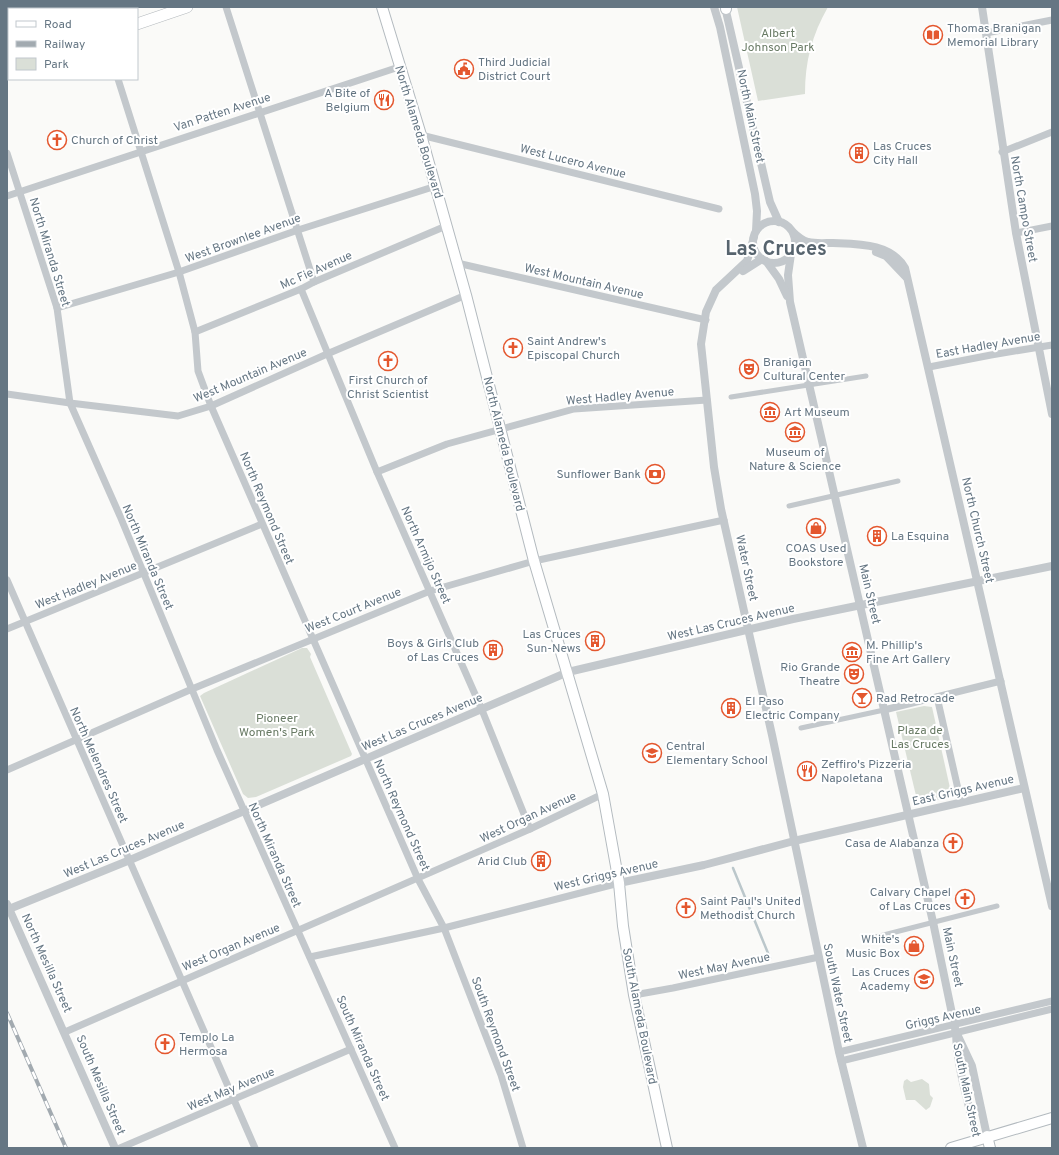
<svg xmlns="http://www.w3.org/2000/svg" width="1059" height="1155" font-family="Overpass,sans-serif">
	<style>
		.green { fill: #dadfd7 }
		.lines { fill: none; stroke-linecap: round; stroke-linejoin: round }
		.stream { stroke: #bbc7cb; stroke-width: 2.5 }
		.secondary-casing { stroke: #b3babf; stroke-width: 12 }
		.primary-casing { stroke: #b5babe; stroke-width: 12 }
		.pedestrian { stroke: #c3c8cc; stroke-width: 5 }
		.minor { stroke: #c3c8cc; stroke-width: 7 }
		.tertiary { stroke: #c3c8cc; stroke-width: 8 }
		.secondary { stroke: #fff; stroke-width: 10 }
		.primary { stroke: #fff; stroke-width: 11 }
		.rail-casing { stroke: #a2aab0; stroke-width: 4 }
		.rail { stroke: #fff; stroke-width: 2.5; stroke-dasharray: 8; stroke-linecap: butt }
		.labels { text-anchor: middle; stroke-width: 4; stroke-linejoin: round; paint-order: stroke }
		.poi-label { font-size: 12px; fill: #657683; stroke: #fff; text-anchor: start }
		.park-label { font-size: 12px; fill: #687a64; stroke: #fff }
		.street-label { font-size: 12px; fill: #657683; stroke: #fff }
		.town-label { font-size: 20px; font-weight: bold; fill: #57646e; stroke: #fff }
	</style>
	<rect width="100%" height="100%" fill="#fafaf8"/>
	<!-- green -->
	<g class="green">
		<path d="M737,7H828C812,35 805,61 805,94L758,101Z"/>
		<path d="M302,648H307L311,654L310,657L352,754L351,756L256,797L248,798L243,794L200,696L204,693Z"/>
		<path d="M924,706L932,707L952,797L918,804L896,712Z"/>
		<path d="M907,1079L911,1082L922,1079L929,1084L930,1095L933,1098L930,1107L926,1110L915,1100H906L903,1087L904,1081Z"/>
	</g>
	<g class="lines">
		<!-- stream -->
		<path class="stream" d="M733,868L770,958"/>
		<!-- secondary casing -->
		<g class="secondary-casing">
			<g id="secondary">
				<path d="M382,7L421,135L466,295L534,561L603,794L619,883L623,926L634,995L667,1148"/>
				<path d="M726,9V7"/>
				<path d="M987,1136L990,1148"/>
				<path d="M951,1148L1052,1118"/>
			</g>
		</g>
		<!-- primary casing -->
		<g class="primary-casing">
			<g id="primary">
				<path d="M137,24L187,7"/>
				<path d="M7,67L9,66"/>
			</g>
		</g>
		<!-- pedestrian -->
		<g class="pedestrian">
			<path d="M731,397L866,376"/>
			<path d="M789,506L898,481"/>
			<path d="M801,728L884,710"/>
			<path d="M868,939L997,906"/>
		</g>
		<!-- minor -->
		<g class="minor">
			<path d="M30,7L31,9"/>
			<path d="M95,7V9"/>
			<path d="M226,7L314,282"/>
			<path d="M986,33L1052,20"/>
			<path d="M118,79L179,272L195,332L198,371L211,406L418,879L444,928L501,1075L523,1148"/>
			<path d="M421,135L719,209"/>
			<path d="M1002,152L1052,132"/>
			<path d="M7,153L57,308L70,403L120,516L217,750L395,1148"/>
			<path d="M7,196L399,67"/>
			<path d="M1016,233L1052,226"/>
			<path d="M457,263L706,320"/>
			<path d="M301,289L377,472L482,710L530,829"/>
			<path d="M57,308L179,272L298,230L436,186"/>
			<path d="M195,332L301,289L314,282L446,226"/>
			<path d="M929,367L991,355L1052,345"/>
			<path d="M7,394L70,403L178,416L211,406L327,354L466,295"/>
			<path d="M377,472L447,444L574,409L707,400"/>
			<path d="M7,580L255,1148"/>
			<path d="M7,629L262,524"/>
			<path d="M937,697L961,802"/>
			<path d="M884,710L1001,681"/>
			<path d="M7,770L192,689L430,591L534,561L724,520"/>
			<path d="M310,957L444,928L619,883"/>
			<path d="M634,995L673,988L819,957"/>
			<path d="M65,1032L530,829L603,794"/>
			<path d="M839,1052L1052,1001"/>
			<path d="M841,1061L1052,1009"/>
			<path d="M120,1148L351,1049"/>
		</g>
		<!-- tertiary -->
		<g class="tertiary">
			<path d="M714,7L720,27L755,194L757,211L756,231"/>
			<path d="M725,7L770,202L779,222"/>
			<path d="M982,7L1016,233L1052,414"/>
			<circle cx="774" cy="242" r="21"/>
			<path d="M793,232C797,236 802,240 808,242C816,244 825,243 833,243C858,244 891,243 905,268L1052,906"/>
			<path d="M754,237L747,261L716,290L706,312L701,344L714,467L721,509L772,735L839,1052L863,1148"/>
			<path d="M792,252L799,249L821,248"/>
			<path d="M876,252L886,256L906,277"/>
			<path d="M791,254L788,275L790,302L933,922L956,1033C957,1069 969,1104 977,1139"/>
			<path d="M766,261L779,279L787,296"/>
			<path d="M743,271L762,259"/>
			<path d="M619,883L704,865L794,841L1024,788"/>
			<path d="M7,904L115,1148"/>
			<path d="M9,909L130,860L568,672L793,619L1052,566"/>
			<path d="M957,1034L972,1066L987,1136"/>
		</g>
		<!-- secondary -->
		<use href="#secondary" class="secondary"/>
		<!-- primary -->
		<use href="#primary" class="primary"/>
		<!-- rail casing -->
		<g class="rail-casing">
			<path id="rail" d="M7,1013L66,1148"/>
		</g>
		<!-- rail -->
		<use href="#rail" class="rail"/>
	</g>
	<!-- icons -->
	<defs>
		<g id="library-ring" transform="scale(1)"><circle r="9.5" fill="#fff" stroke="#e4572e" stroke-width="1.5"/><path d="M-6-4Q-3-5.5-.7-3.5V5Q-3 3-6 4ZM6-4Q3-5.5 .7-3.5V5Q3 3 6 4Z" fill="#e4572e"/></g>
		<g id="civic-ring" transform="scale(1)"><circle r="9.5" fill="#fff" stroke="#e4572e" stroke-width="1.5"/><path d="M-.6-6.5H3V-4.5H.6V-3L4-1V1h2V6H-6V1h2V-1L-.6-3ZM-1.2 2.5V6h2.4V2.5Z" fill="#e4572e"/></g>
		<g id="restaurant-ring" transform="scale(1)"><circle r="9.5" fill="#fff" stroke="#e4572e" stroke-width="1.5"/><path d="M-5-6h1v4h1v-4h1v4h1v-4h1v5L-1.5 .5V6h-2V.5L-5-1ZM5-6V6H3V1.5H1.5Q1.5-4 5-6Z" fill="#e4572e"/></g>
		<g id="church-ring" transform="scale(1)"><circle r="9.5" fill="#fff" stroke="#e4572e" stroke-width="1.5"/><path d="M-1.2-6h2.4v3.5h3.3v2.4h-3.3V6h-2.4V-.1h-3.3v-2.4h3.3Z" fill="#e4572e"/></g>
		<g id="building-ring" transform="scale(1)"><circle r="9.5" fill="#fff" stroke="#e4572e" stroke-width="1.5"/><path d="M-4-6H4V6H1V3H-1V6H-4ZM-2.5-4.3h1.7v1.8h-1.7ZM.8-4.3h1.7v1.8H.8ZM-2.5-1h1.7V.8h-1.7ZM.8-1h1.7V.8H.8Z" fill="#e4572e"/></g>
		<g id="theatre-ring" transform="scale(1)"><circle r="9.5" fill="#fff" stroke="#e4572e" stroke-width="1.5"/><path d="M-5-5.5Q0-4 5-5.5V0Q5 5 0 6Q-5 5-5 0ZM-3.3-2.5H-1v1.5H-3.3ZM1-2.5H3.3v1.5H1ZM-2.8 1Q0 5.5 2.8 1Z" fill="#e4572e"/></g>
		<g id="museum-ring" transform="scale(1)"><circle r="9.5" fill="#fff" stroke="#e4572e" stroke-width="1.5"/><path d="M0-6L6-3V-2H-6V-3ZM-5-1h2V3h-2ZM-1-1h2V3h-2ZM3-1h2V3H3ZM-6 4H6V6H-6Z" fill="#e4572e"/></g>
		<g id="bank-ring" transform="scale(1)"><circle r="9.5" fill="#fff" stroke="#e4572e" stroke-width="1.5"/><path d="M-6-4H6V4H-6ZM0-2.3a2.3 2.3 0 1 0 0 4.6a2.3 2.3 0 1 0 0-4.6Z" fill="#e4572e"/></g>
		<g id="shop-ring" transform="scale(1)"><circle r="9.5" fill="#fff" stroke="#e4572e" stroke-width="1.5"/><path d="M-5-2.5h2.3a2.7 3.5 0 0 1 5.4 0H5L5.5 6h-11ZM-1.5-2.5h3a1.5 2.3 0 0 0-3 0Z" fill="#e4572e"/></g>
		<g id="bar-ring" transform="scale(1)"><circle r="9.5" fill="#fff" stroke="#e4572e" stroke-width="1.5"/><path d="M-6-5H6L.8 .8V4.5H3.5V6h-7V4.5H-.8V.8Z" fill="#e4572e"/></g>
		<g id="school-ring" transform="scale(1)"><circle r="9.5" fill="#fff" stroke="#e4572e" stroke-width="1.5"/><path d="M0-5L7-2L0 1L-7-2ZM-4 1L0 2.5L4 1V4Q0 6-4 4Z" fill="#e4572e"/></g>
	</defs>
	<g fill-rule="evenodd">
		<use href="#library-ring" x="933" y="35"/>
		<use href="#civic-ring" x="464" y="69"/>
		<use href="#restaurant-ring" x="384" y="100"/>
		<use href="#church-ring" x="57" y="140"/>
		<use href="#building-ring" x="859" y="153"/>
		<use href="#church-ring" x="513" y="348"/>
		<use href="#church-ring" x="388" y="361"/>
		<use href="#theatre-ring" x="749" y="369"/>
		<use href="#museum-ring" x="770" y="412"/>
		<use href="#museum-ring" x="795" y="432"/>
		<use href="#bank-ring" x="655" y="474"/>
		<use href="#shop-ring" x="816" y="528"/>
		<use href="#building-ring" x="877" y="536"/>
		<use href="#building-ring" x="595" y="641"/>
		<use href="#building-ring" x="493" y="650"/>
		<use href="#museum-ring" x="852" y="652"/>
		<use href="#theatre-ring" x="854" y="674"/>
		<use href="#bar-ring" x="862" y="698"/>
		<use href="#building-ring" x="731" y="708"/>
		<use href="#school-ring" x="652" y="753"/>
		<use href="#restaurant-ring" x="807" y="771"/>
		<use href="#church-ring" x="953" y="843"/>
		<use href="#building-ring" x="541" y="861"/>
		<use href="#church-ring" x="965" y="899"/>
		<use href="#church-ring" x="686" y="908"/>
		<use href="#shop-ring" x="914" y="946"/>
		<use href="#school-ring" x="924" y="979"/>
		<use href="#church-ring" x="165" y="1044"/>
	</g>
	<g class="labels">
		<!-- poi labels -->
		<g class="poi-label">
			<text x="947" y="32">Thomas Branigan<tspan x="947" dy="14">Memorial Library</tspan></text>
			<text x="478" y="66">Third Judicial<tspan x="478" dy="14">District Court</tspan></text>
			<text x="370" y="97" text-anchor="end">A Bite of<tspan x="370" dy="14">Belgium</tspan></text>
			<text x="71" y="144">Church of Christ</text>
			<text x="873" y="150">Las Cruces<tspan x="873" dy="14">City Hall</tspan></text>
			<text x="527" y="345">Saint Andrew's<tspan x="527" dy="14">Episcopal Church</tspan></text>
			<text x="763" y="366">Branigan<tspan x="763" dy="14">Cultural Center</tspan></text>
			<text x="388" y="384" text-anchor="middle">First Church of<tspan x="388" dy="14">Christ Scientist</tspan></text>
			<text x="784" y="416">Art Museum</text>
			<text x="795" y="456" text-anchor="middle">Museum of<tspan x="795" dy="14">Nature &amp; Science</tspan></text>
			<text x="641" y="478" text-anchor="end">Sunflower Bank</text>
			<text x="891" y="540">La Esquina</text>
			<text x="816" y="552" text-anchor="middle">COAS Used<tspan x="816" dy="14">Bookstore</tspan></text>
			<text x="581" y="638" text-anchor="end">Las Cruces<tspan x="581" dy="14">Sun-News</tspan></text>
			<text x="479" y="647" text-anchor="end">Boys &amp; Girls Club<tspan x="479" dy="14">of Las Cruces</tspan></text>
			<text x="866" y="649">M. Phillip's<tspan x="866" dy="14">Fine Art Gallery</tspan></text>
			<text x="840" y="671" text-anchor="end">Rio Grande<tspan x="840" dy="14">Theatre</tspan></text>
			<text x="876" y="702">Rad Retrocade</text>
			<text x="745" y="705">El Paso<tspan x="745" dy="14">Electric Company</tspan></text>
			<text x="666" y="750">Central<tspan x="666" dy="14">Elementary School</tspan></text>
			<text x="821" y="768">Zeffiro's Pizzeria<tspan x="821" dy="14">Napoletana</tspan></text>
			<text x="939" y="847" text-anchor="end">Casa de Alabanza</text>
			<text x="527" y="865" text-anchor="end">Arid Club</text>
			<text x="951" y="896" text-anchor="end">Calvary Chapel<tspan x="951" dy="14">of Las Cruces</tspan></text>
			<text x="700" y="905">Saint Paul's United<tspan x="700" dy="14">Methodist Church</tspan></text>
			<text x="900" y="943" text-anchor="end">White's<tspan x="900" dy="14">Music Box</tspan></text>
			<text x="910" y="976" text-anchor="end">Las Cruces<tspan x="910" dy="14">Academy</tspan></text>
			<text x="179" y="1041">Templo La<tspan x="179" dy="14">Hermosa</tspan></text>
		</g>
		<!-- park labels -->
		<g class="park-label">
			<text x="778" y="37">Albert<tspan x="778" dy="14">Johnson Park</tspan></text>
			<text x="277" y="722">Pioneer<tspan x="277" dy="14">Women's Park</tspan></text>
			<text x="920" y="734">Plaza de<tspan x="920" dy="14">Las Cruces</tspan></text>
		</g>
		<!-- street labels -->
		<g class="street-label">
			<text transform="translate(222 112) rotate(-18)" y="4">Van Patten Avenue</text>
			<text transform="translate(751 116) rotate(78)" y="4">North Main Street</text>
			<text transform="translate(419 132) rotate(73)" y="4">North Alameda Boulevard</text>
			<text transform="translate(573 161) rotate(14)" y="4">West Lucero Avenue</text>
			<text transform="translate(1024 209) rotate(80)" y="4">North Campo Street</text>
			<text transform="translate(243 238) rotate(-20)" y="4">West Brownlee Avenue</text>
			<text transform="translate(50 252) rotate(73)" y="4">North Miranda Street</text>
			<text transform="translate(316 270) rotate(-24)" y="4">Mc Fie Avenue</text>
			<text transform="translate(584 281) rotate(13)" y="4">West Mountain Avenue</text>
			<text transform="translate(988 345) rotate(-10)" y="4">East Hadley Avenue</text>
			<text transform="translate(250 375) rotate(-23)" y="4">West Mountain Avenue</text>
			<text transform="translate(620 396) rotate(-5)" y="4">West Hadley Avenue</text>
			<text transform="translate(504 444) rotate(76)" y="4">North Alameda Boulevard</text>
			<text transform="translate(267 508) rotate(67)" y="4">North Reymond Street</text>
			<text transform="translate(978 530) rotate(77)" y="4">North Church Street</text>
			<text transform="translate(426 555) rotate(66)" y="4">North Armijo Street</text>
			<text transform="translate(148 557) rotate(67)" y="4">North Miranda Street</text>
			<text transform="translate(747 568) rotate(78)" y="4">Water Street</text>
			<text transform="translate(86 585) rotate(-22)" y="4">West Hadley Avenue</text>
			<text transform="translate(870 594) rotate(77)" y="4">Main Street</text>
			<text transform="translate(353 610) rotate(-22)" y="4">West Court Avenue</text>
			<text transform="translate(731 622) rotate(-13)" y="4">West Las Cruces Avenue</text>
			<text transform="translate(422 722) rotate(-23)" y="4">West Las Cruces Avenue</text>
			<text transform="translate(99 765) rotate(66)" y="4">North Melendres Street</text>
			<text transform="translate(963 790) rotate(-13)" y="4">East Griggs Avenue</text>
			<text transform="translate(402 815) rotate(66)" y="4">North Reymond Street</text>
			<text transform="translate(528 817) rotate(-25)" y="4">West Organ Avenue</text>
			<text transform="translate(124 849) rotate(-23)" y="4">West Las Cruces Avenue</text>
			<text transform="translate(275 855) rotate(66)" y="4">North Miranda Street</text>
			<text transform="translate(606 875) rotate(-13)" y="4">West Griggs Avenue</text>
			<text transform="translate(231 947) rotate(-23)" y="4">West Organ Avenue</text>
			<text transform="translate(953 957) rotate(78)" y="4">Main Street</text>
			<text transform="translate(47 963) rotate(66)" y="4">North Mesilla Street</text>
			<text transform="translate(724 966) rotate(-12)" y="4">West May Avenue</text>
			<text transform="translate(838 993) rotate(78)" y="4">South Water Street</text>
			<text transform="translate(640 1016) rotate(79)" y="4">South Alameda Boulevard</text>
			<text transform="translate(943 1017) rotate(-13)" y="4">Griggs Avenue</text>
			<text transform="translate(496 1034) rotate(70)" y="4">South Reymond Street</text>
			<text transform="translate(363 1048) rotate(66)" y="4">South Miranda Street</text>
			<text transform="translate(101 1085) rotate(67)" y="4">South Mesilla Street</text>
			<text transform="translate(231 1089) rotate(-23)" y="4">West May Avenue</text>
			<text transform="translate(967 1090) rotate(78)" y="4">South Main Street</text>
		</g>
		<!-- town labels -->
		<g class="town-label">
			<text x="776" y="255">Las Cruces</text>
		</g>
	</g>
	<!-- border -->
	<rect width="1059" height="1155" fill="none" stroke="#657683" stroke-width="16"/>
	<!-- legend -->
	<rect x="8" y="8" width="130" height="72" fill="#ffffff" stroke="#c1c8cd"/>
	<rect x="16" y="21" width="20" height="6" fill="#ffffff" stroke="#c1c8cd"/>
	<text x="44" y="28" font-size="12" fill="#657683">Road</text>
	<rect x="16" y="41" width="20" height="6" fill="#a2aab0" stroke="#c1c8cd"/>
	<text x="44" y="48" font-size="12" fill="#657683">Railway</text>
	<rect x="16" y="58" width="20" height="12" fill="#dadfd7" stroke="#c1c8cd"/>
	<text x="44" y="68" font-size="12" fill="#657683">Park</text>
</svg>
